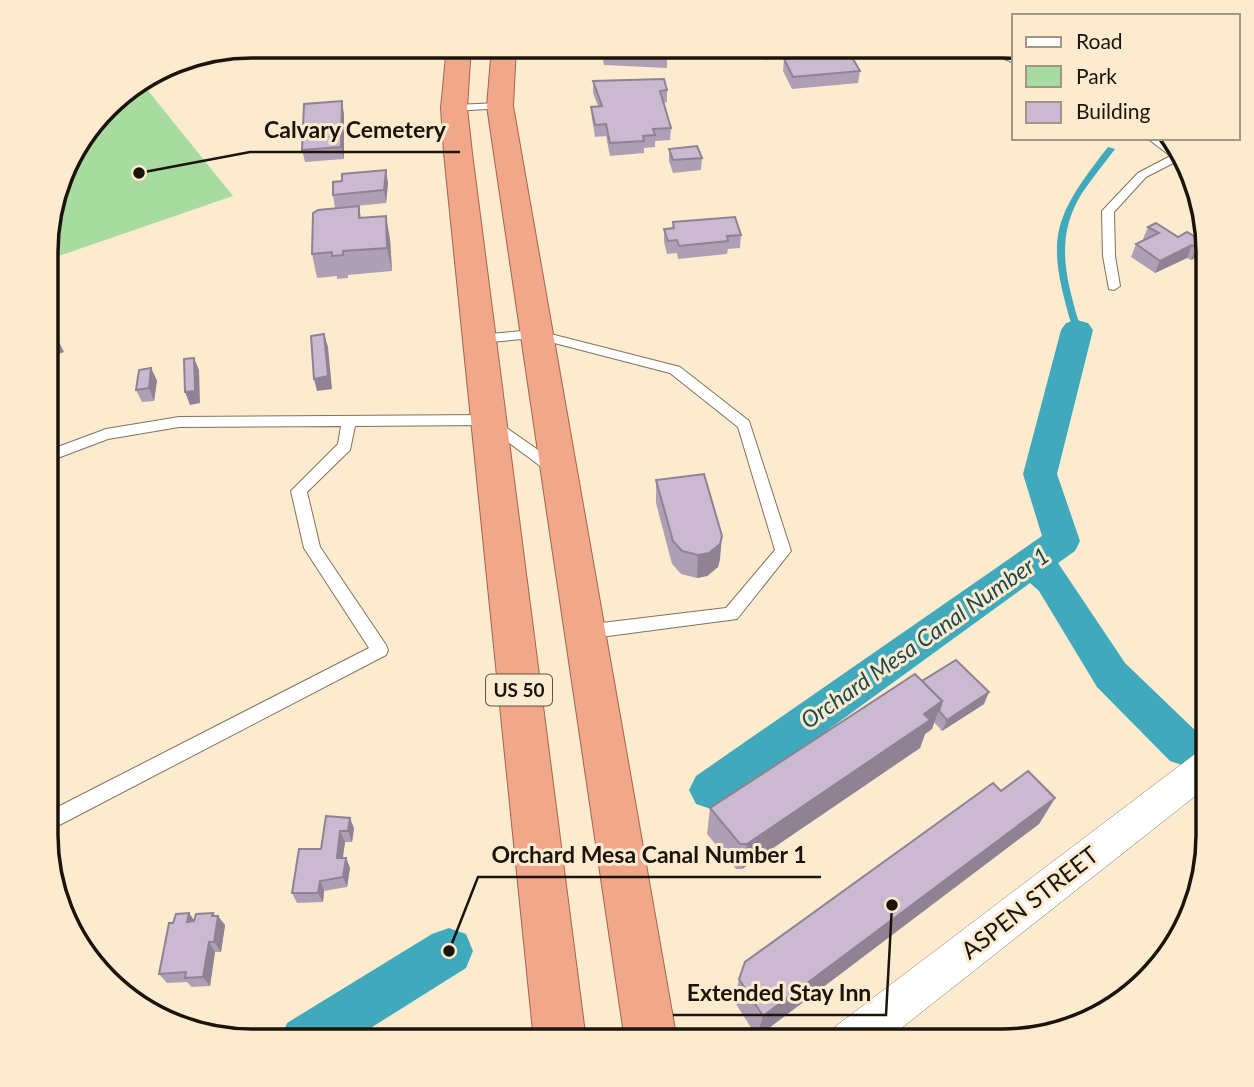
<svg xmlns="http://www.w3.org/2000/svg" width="1254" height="1087" font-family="Lato,sans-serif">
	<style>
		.green { fill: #a7db9f }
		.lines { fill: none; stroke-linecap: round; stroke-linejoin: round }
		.stream { fill: #40a9bc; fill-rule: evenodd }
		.canal { fill: #40a9bc; fill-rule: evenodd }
		.service-casing { stroke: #82725a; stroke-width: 2 }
		.minor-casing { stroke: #82725a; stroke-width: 1 }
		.secondary-casing { stroke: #82725a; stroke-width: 2 }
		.trunk-casing { stroke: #a3654b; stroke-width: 2 }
		.service { fill: #fff; fill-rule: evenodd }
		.minor { fill: #fff; fill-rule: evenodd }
		.secondary { fill: #fff; fill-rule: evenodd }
		.trunk { fill: #f0a78a; fill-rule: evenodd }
		.wall { fill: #af9fb5 }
		.shaded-wall { fill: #8e8293 }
		.building { fill: #cbb9d2; stroke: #8e8293; stroke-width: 2 }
		.labels { text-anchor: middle; stroke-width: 6; stroke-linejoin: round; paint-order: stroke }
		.shield { fill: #fdebd0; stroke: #5f5446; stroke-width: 2 }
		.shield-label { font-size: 19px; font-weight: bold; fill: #1b140b }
		.water-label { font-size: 23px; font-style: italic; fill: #1c4a53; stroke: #fdebd0 }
		.near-street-label { font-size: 24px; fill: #1b140b; stroke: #fdebd0 }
		.rim { fill: none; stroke: #1b140b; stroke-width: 3.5 }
		.leader { fill: none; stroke: #1b140b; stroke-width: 2.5 }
		.callout-dot { fill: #1b140b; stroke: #fdebd0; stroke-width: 2.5 }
		.callout-label { font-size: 23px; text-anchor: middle; font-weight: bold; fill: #1b140b; stroke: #fdebd0; stroke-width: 6; stroke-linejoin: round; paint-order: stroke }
	</style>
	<rect width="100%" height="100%" fill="#fdebd0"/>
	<!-- green -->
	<path class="green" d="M141,82L233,196L47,260C47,190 79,118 141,82Z"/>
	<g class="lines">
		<!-- stream -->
		<path class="stream" d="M1108,147L1115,149C1104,164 1092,178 1082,193C1053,240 1067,281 1081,330L1077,333L1073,330C1046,239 1050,221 1108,147Z"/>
		<!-- canal -->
		<g class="canal">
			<path d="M1077,320L1088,323L1093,330L1057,474L1080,541L1075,551L1058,563L1125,663L1200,735L1206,748L1200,761L1185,766L1170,761L1097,687L1039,591L1030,583L726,804L711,809L696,804L689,790L696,776L1042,536L1023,474L1061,330L1066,323Z"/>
			<path d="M449,928L466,934L473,951L466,968L350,1041H280L287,1023L432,934Z"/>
		</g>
		<!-- service casing -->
		<g class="service-casing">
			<g id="service">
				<path d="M500,103L505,106L504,108L454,111L449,108L454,105Z"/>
				<path d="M1180,151L1185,157L1146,177L1114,212L1115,256L1120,286L1114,290L1109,289L1103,256L1102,211L1138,173Z"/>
				<path d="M535,330L680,367L749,421L791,551L737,619L585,639L579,637L577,632L579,627L585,625L726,608L775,550L738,427L670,373L535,338L478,343L471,339L478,335Z"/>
				<path d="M488,415L561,466L563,470L561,474H551L485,425L355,426L350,450L307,492L320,547L386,645L388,650L386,655L46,832V813L369,648L304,548L291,491L338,444L341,426L179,427L108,439L47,462V451L106,429L179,417Z"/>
			</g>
		</g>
		<!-- minor casing -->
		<g class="minor-casing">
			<path id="minor" d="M1208,749V786L885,1041H830L836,1026L1195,754Z"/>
		</g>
		<!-- secondary casing -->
		<g class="secondary-casing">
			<g id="secondary">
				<path d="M984,46H1014V63L987,51Z"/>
				<path d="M1147,138H1171L1183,155L1168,154Z"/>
			</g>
		</g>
		<!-- trunk casing -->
		<g class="trunk-casing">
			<g id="trunk">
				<path d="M447,46H471L467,108L472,153L586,1041H534L444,153L441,108Z"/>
				<path d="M492,46H516L513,106L677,1041H625L487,106Z"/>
			</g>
		</g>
		<!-- service -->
		<use href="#service" class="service"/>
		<!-- minor -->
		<use href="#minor" class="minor"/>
		<!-- secondary -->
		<use href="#secondary" class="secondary"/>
		<!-- trunk -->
		<use href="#trunk" class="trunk"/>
	</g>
	<!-- wall -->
	<g class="wall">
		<path d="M574,46H664L667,56V68L604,65L602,55L601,46L575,47Z"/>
		<path d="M751,46H799V49L766,60L753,57L754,53L751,52Z"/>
		<path d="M784,59L860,71L858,83L792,89L783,71Z"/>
		<path d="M593,81L667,90V102L664,103L671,128L670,140L655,141V147L644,148V153L610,156L606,136L595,137L592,119L591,107L598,106L593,93Z"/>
		<path d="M344,114V159L305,162L302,150Z"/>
		<path d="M669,149L702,158L701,170L673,173L669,161Z"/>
		<path d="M342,181L388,183L386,203L335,208L333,195Z"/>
		<path d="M359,206L361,218L390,239L392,271L348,275V278L337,279V276L317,278L312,254Z"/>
		<path d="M1200,208L1205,229L1193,221L1198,209Z"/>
		<path d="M673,222L741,235L740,248L728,249L727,254L678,259L677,253L667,254L664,242V229H672Z"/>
		<path d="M1148,227L1178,237L1205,243L1199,256L1191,260L1187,258L1155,273L1131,257L1136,244L1144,240L1143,239Z"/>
		<path d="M151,368L157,381L154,401L142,402L136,390Z"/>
		<path d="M656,480L720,559L718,567L707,576L697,578L681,574L672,564L656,503Z"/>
		<path d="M922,681L984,704L942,731L934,722L932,729L925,734L920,748L742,869H736L707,834L710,808Z"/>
		<path d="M1001,791L1055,798L1039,824L757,1037L734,1001L739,979Z"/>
		<path d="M326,816L354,828L352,842H345L343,858H346L350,868L347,887L324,891L323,902L297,903L292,893L321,849Z"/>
		<path d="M189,913L194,921L215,916L225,925L221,952H215L210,986L192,987L187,982L167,983L159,974L173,923Z"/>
	</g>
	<!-- shaded-wall -->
	<g class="shaded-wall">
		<path d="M774,46H799V49L766,60L767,48Z"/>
		<path d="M342,101L344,114V159L341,147Z"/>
		<path d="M386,170L388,183L386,203L384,190Z"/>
		<path d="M386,216L390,239L392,271L387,248Z"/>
		<path d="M1205,243L1199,256L1191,260L1196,248Z"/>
		<path d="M1192,245L1187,258L1155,273L1160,261Z"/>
		<path d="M49,263L58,284L48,289L47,286V264Z"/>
		<path d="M324,334L328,347L332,389L317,391L314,379Z"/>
		<path d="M58,340L64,352L47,359V344Z"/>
		<path d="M194,358L199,370L200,403L190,405L185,392Z"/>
		<path d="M151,368L157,381L154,401L149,388Z"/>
		<path d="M722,536L720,559L718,567L707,576L697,578L698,555Z"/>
		<path d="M989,692L984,704L942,731L947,720Z"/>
		<path d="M942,701L932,729L925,734L920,748L742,869L747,844Z"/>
		<path d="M1055,798L1039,824L757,1037L763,1016Z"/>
		<path d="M350,818L354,828L352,842L348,831Z"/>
		<path d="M340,831L345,842L341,868L337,858Z"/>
		<path d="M346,858L350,868L347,887L343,877Z"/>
		<path d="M320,881L324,891L323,902L318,893Z"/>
		<path d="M189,913L196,923L187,922Z"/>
		<path d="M213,913L218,919V916L225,925L221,952L214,942L212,916Z"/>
		<path d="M209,942L215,952L210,986L203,977Z"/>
	</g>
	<!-- building -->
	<g class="building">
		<path d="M602,46H664L667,56L604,53Z"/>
		<path d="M758,46H774L767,48Z"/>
		<path d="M850,54L860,71L793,77L784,59Z"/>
		<path d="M664,79L667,90L660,91L671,128L653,129L655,135L643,136L644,141L610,143L606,124L595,125L591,107L602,106L593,81Z"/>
		<path d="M342,101L341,147L302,150L304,104Z"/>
		<path d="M697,146L702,158L673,160L669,149Z"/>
		<path d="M386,170L384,190L333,195V182L342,181V174Z"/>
		<path d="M359,206V218L386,216L387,248L343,251V255L332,256V252L312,254L313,213L318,210Z"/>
		<path d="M735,217L741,235L727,236L728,241L679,246L677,240L668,241L664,229L674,228L673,222Z"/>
		<path d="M1156,223L1178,237L1187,232L1205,243L1196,248L1192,245L1160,261L1136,244L1159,233L1148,227Z"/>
		<path d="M47,267L52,271L47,274Z"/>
		<path d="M47,320L58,340L47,344Z"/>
		<path d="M324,334L328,376L314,379L311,336Z"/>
		<path d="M194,358L195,391L185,392L184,359Z"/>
		<path d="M151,368L149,388L136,390L139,370Z"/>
		<path d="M704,474L722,536L720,544L709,553L698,555L682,551L673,541L656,480Z"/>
		<path d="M956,660L989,692L947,720L939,711L942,701L922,681Z"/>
		<path d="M915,674L942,701L924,714L930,720L747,844H740L710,808Z"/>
		<path d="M1028,771L1055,798L763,1016L739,979L745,962L993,783L1001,791Z"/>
		<path d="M326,816L350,818L348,831H340L337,858H346L343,877L320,881L318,893H292L299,849H321Z"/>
		<path d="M189,913L187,922L194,921L196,914L213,913L212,916H218L214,942H209L203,977L185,978L186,972L159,974L169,923H173L176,914Z"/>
	</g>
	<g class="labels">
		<!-- shield labels -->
		<rect class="shield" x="486" y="674.5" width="66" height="31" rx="5"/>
		<g class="shield-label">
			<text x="519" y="697">US 50</text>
		</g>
		<!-- water labels -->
		<g class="water-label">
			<text transform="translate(925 638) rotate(-35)" y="8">Orchard Mesa Canal Number 1</text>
		</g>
		<!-- near-street labels -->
		<g class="near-street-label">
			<text transform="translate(1030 903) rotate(-38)" y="8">ASPEN STREET</text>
		</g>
	</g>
	<!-- crop -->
	<path d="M0 0H1254V1087H0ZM252 58H1002A194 194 0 0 1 1196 252V835A194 194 0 0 1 1002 1029H252A194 194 0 0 1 58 835V252A194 194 0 0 1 252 58Z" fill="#fdebd0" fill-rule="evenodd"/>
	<path class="rim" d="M252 58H1002A194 194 0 0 1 1196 252V835A194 194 0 0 1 1002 1029H252A194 194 0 0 1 58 835V252A194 194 0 0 1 252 58Z"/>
	<!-- callouts -->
	<path class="leader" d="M139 173L250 152H460M449 951L478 877H821M892 905L886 1015H673"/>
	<g class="callout-dot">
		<circle cx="139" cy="173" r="7"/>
		<circle cx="449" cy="951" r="7"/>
		<circle cx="892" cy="905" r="7"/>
	</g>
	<g class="callout-label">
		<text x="355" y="138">Calvary Cemetery</text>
		<text x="649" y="863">Orchard Mesa Canal Number 1</text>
		<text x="779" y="1001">Extended Stay Inn</text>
	</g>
	<!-- legend -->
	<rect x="1012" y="14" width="228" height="126" fill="#fdebd0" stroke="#a39581" stroke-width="2"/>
	<rect x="1026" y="37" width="35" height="10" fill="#ffffff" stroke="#a39581" stroke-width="2"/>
	<text x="1076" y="49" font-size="21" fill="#1b140b">Road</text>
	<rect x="1026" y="66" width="35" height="21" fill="#a7db9f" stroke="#a39581" stroke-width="2"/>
	<text x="1076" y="84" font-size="21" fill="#1b140b">Park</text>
	<rect x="1026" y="102" width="35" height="21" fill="#cbb9d2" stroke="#a39581" stroke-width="2"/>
	<text x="1076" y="119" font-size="21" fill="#1b140b">Building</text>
</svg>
